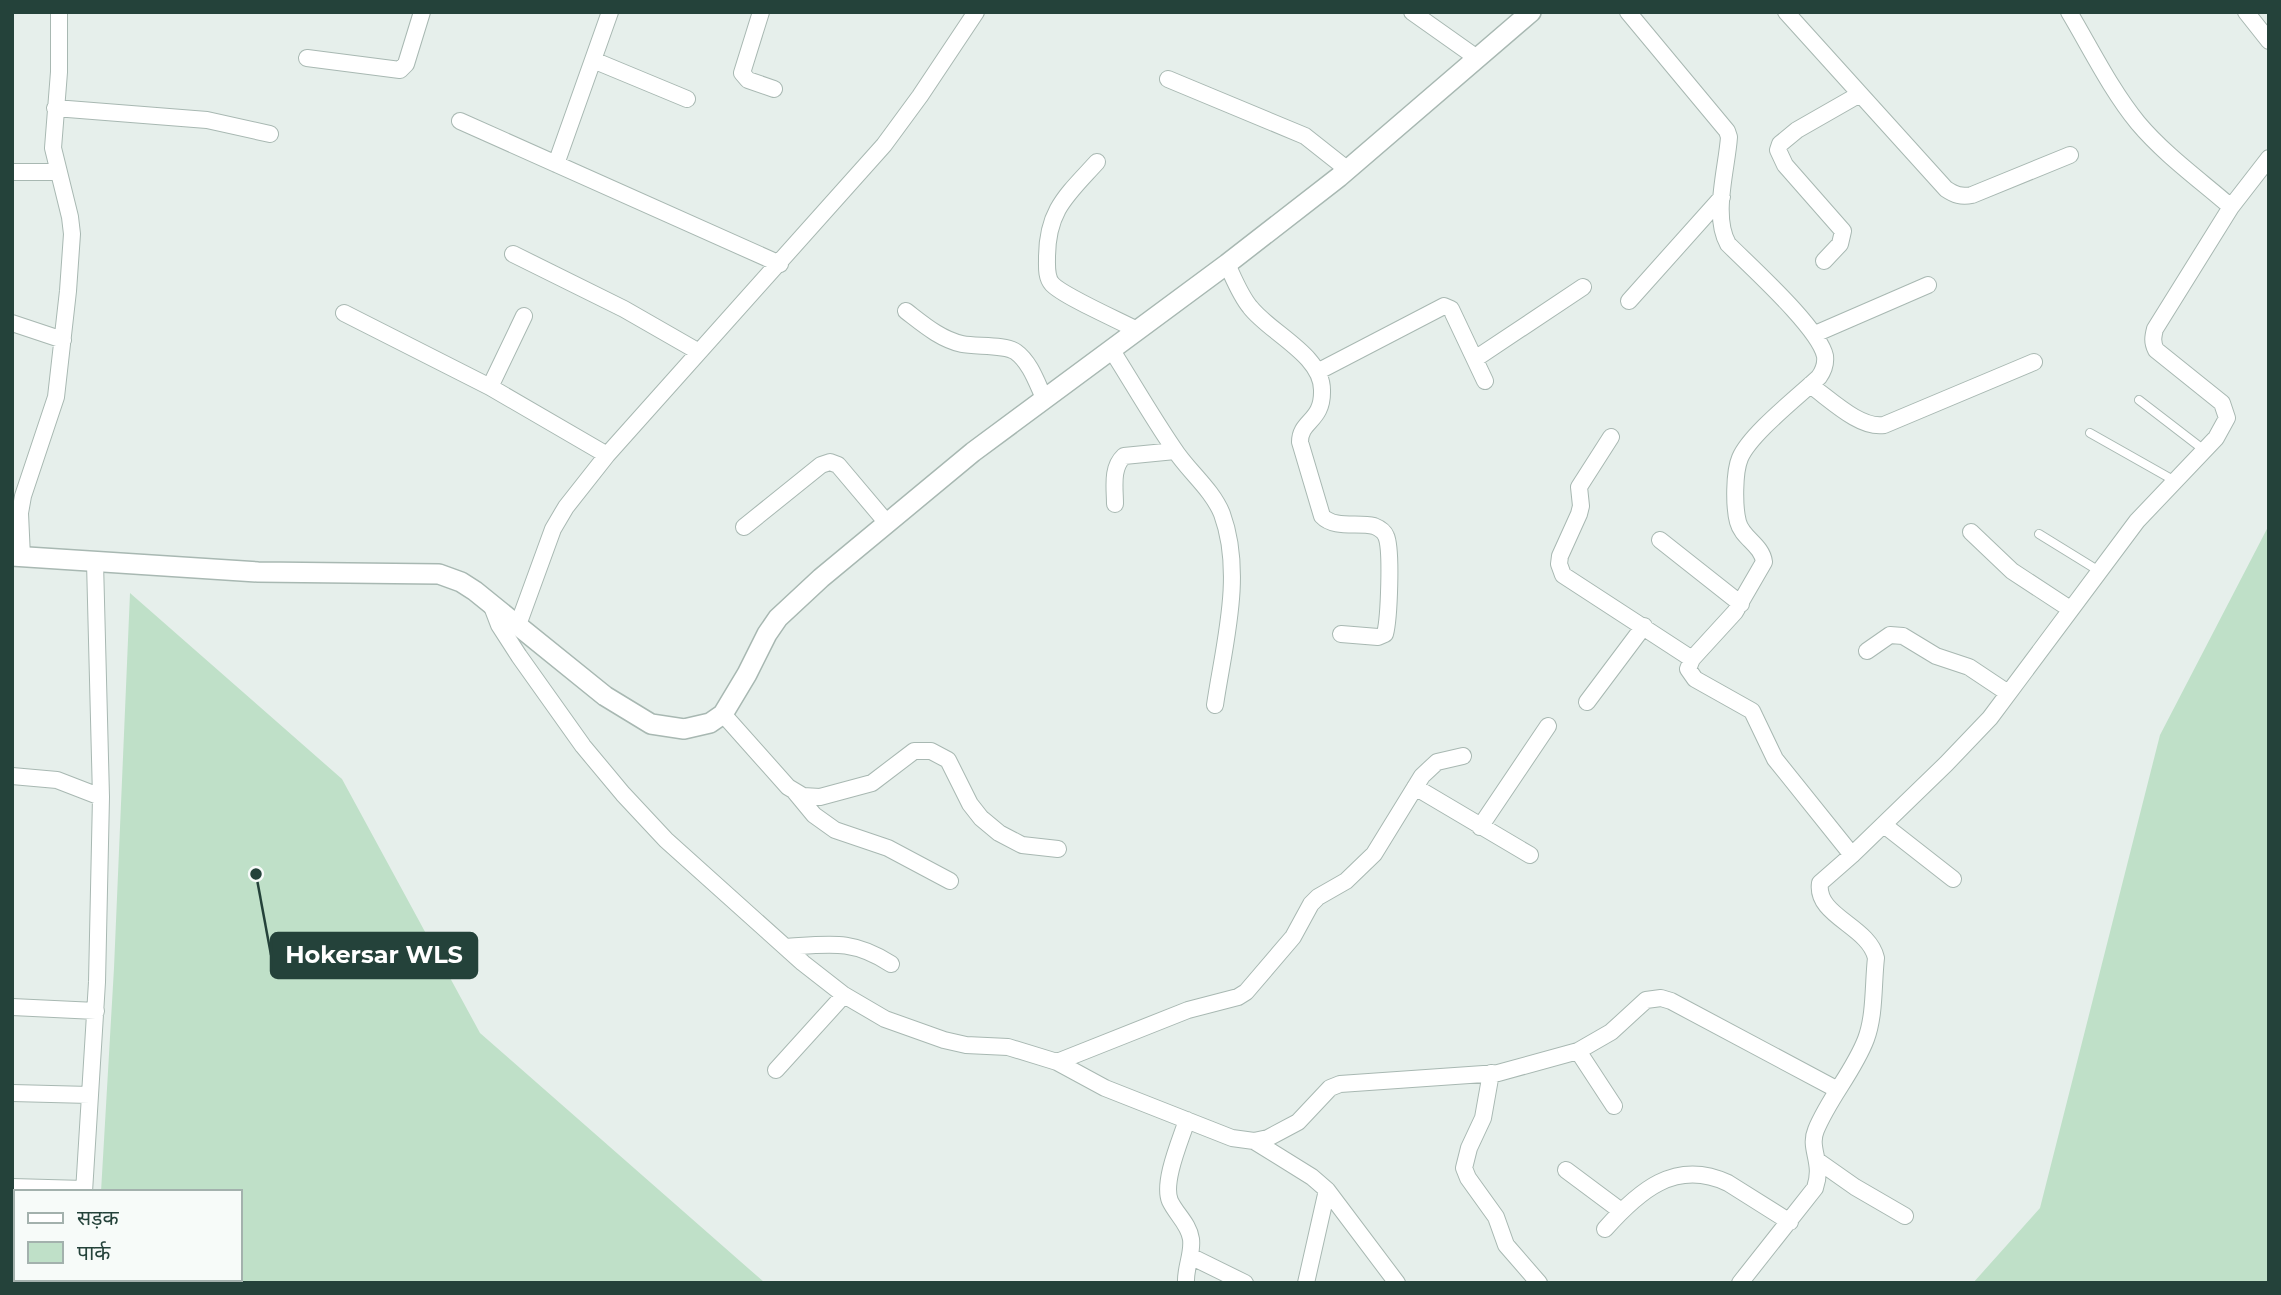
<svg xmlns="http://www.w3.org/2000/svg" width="2281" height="1295" font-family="Montserrat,'Noto Sans Devanagari',sans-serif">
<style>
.green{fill:#bfe0c8}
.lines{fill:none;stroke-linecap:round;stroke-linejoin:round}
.service-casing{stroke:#a8b8b2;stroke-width:10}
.minor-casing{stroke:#a8b8b2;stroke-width:18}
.tertiary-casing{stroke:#a8b8b2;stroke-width:22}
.service{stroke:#fff;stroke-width:8}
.minor{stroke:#fff;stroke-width:16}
.tertiary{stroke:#fff;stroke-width:19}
.leader{fill:none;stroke:#24423a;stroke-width:2.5}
.callout-dot{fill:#24423a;stroke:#f7fbf9;stroke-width:2.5}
.callout{fill:#24423a;stroke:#24423a;stroke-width:2.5}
.callout-label{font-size:24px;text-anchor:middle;font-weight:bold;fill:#fff}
</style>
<rect width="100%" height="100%" fill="#e6efeb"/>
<path class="green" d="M2269 525V1283H1973L2040 1208 2160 735Z
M130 593 342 779 480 1033 765 1283H95V1279H240V1192H101L114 968Z"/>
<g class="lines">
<g class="service-casing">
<path id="service" d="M2139 400 2204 450
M2090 433 2175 481
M2039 534 2099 571"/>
</g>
<g class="minor-casing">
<path id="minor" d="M761 12 742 73 748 80 774 89
M1412 12 1477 58
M1628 12 1727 131 1729 137C1727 168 1712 216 1728 244 1751 267 1819 328 1825 356 1826 364 1824 370 1819 377 1799 396 1750 434 1740 458 1734 472 1734 507 1738 522 1742 538 1762 545 1764 562L1735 612 1692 659 1688 669 1695 679 1752 711 1775 759 1852 855
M1786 12 1946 189C1955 195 1961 197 1972 195L2070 155
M2069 12C2091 49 2111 90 2138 123 2165 155 2200 180 2231 207
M2246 12 2269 41
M307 58 400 70 406 64 422 12
M593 60 687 99
M1168 79 1305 136 1348 170
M55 108 207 120 270 134
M460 121 780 264
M1097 162C1067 195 1047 210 1047 258 1047 267 1046 277 1052 284 1063 296 1120 321 1137 330
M556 164 610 12
M12 172H58
M513 254 624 309 699 352
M1824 261 1840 244 1843 231 1785 165 1778 150 1780 144 1797 130 1860 94
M1227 264C1234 279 1240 295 1250 307 1270 333 1322 355 1322 390 1323 422 1300 420 1300 442L1322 516C1334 529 1358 522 1374 526 1379 528 1384 531 1386 536 1392 549 1389 619 1385 634L1378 637 1341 634
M1629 301 1722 197
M906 311C923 324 940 339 962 344 976 347 1005 344 1016 352 1030 362 1037 383 1044 398
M344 313 490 387 607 455
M12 323 63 340
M1815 334 1928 285
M1111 349C1132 382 1152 417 1174 449 1188 471 1212 489 1222 514 1244 574 1224 644 1215 705
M1475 359 1583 287
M1319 371 1444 306 1451 309 1485 381
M1810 385C1830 399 1860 429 1884 425L2034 362
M490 387 524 316
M1611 437 1579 487 1581 506 1579 514 1560 556 1559 564 1563 575 1692 659
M1115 504C1115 488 1111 468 1124 456L1175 451
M744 527 821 465 830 462 838 465 887 523
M1971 532 2012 571 2070 609
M1660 540 1741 604
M22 557 20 513 23 496 56 397 68 291 72 234 70 217 53 148 59 72V12
M491 604 499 625 519 656 583 746 623 794 666 840 803 963 844 995 885 1019 944 1040 966 1045 1008 1047 1057 1062 1105 1088 1232 1138 1254 1141 1268 1138 1298 1122 1330 1088 1340 1084 1498 1073 1578 1051 1611 1032 1646 1000 1661 998 1671 1001 1836 1089
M518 625 553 529 566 507 607 455 884 145 920 96 976 12
M1867 651 1890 635 1903 636 1936 656 1969 667 2008 693
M1587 702 1644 626
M723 714 788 787 803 796 820 797 872 783 914 751H931L948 760 970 804 981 818 999 833 1022 845 1058 849
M12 776 57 780 101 797
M1415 787 1530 855
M795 792 814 815 835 830 888 848 950 881
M1884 825 1953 879
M1480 827 1548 726
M786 947C830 944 853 939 891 964
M12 1007 96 1011
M1578 1051 1614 1106
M1057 1062 1188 1010 1238 997 1246 992 1293 937 1311 904 1318 897 1346 881 1374 854 1422 776 1437 762 1463 756
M776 1070 844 995
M1491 1073 1483 1118 1469 1148 1464 1168 1468 1178 1496 1217 1506 1245 1539 1283
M12 1093 90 1095
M1254 1141 1312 1177 1327 1190 1397 1283
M1818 1161 1855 1187 1905 1216
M1566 1170 1621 1211
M12 1187 84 1189
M84 1192 97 982 101 797 95 562
M1605 1229C1638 1192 1675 1158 1728 1183L1790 1222
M1190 1256 1245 1283
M78 1283V1279
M1186 1283C1185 1268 1193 1254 1191 1239 1189 1224 1176 1214 1170 1201 1162 1182 1181 1139 1187 1120
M1306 1283 1327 1190
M1740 1283 1815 1188C1824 1162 1808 1149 1816 1130 1829 1098 1854 1071 1866 1039 1875 1015 1873 984 1876 958 1869 926 1815 916 1820 883L1852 855 1946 764 1990 718 2137 521 2216 438 2227 418 2222 403 2156 350C2152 342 2153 337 2155 329L2231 207 2269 158"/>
</g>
<g class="tertiary-casing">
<path id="tertiary" d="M12 556 258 572 439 574 461 582 475 591 605 696 651 724 684 729 710 723 723 714 747 674 767 634 778 618 821 578 973 452 1227 264 1339 177 1531 12"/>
</g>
<use href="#service" class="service"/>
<use href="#minor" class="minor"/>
<use href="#tertiary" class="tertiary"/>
</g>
<path class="leader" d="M256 874L271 955"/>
<circle class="callout-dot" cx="256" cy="874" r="7"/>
<rect class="callout" x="271" y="933" width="206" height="45" rx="7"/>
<g class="callout-label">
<text x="374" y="963">Hokersar WLS</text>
</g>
<rect width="2281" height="1295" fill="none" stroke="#24423a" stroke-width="28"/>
<rect x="14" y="1190" width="228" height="91" fill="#f7fbf9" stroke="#a3b1ad" stroke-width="2"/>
<rect x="28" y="1213" width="35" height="10" fill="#ffffff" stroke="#a3b1ad" stroke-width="2"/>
<text x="77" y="1225" font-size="21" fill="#24423a">सड़क</text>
<rect x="28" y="1242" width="35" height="21" fill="#bfe0c8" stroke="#a3b1ad" stroke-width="2"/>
<text x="77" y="1260" font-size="21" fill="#24423a">पार्क</text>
</svg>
